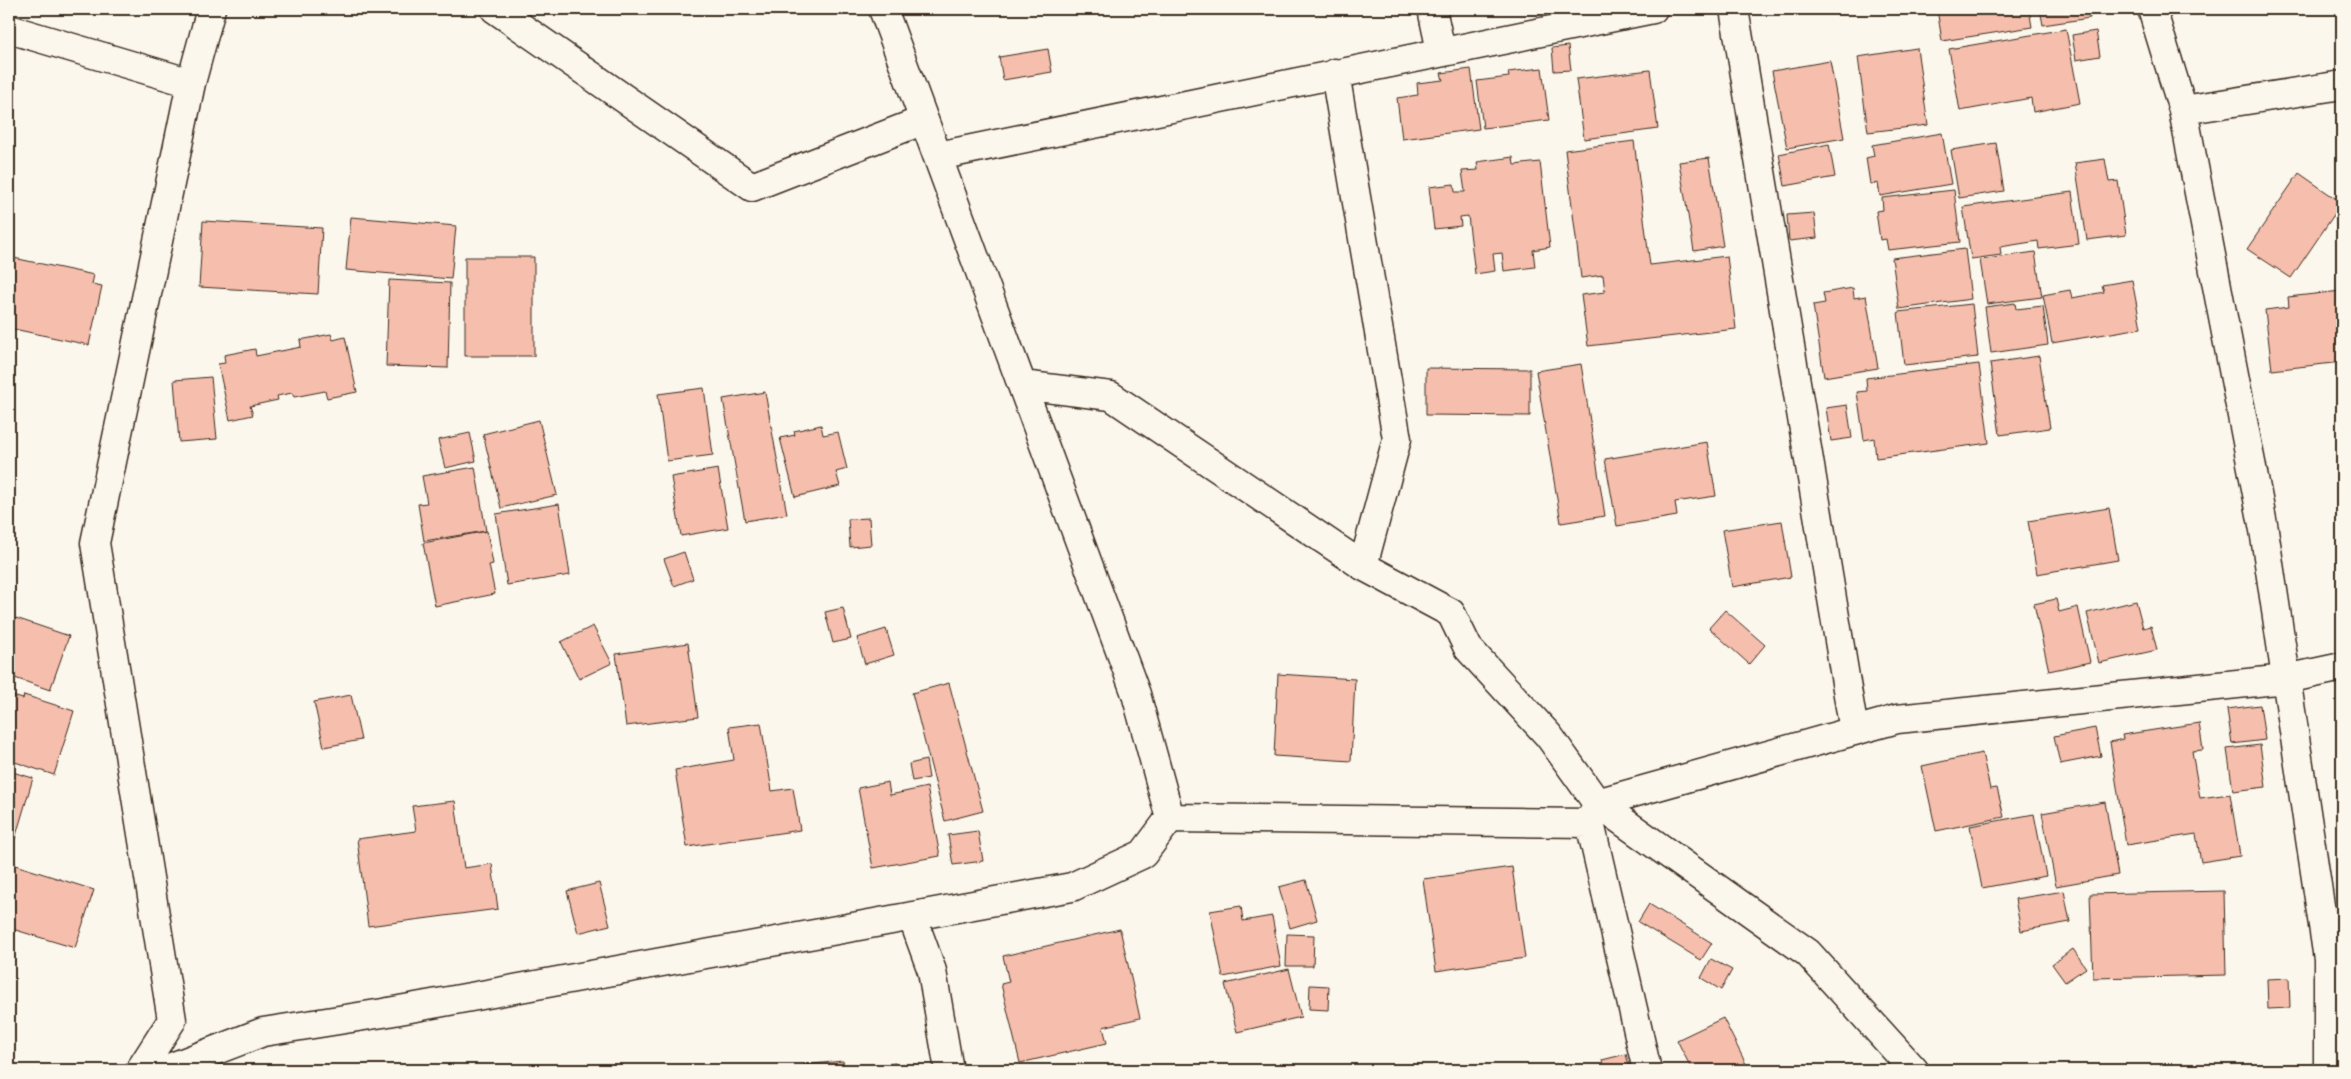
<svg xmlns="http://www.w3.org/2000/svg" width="2351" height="1079" font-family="Dekko,sans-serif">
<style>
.building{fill:#f6beac;stroke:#3b2a1e}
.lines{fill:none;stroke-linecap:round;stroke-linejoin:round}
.minor-casing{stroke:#3b2a1e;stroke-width:31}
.minor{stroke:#fbf7ec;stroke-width:28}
</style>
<rect width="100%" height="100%" fill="#fbf7ec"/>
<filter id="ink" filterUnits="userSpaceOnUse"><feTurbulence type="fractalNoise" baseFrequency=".02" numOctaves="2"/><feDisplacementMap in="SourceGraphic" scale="10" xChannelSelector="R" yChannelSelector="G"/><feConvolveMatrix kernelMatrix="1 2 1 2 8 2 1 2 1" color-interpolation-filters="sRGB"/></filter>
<g filter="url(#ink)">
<path class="building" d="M1937 9H2029L2032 27 1942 41Z
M2040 9H2088L2090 18 2043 25Z
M2066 29 2080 103 2033 112 2031 98 1960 111 1949 49Z
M2096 31 2100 56 2076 60 2072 35Z
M1568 46 1571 70 1554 71 1552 48Z
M1917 48 1928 125 1868 132 1858 57Z
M1048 49 1052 72 1003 80 999 57Z
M1830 61 1844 138 1787 148 1772 71Z
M1542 68 1549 120 1483 128 1477 81 1509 77 1508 72Z
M1471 69 1479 129 1402 139 1397 98 1418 95 1417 83 1443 80 1441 73Z
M1650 70 1658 129 1584 139 1576 79Z
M1942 133 1951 184 1880 196 1878 183 1870 184 1866 158 1874 156 1872 145Z
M1634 141 1650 265 1727 256 1736 329 1588 346 1581 295 1605 292 1603 275 1581 278 1565 150Z
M1996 143 2004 191 1959 198 1951 150Z
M1829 144 1835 177 1785 186 1779 154Z
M1513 157 1514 165 1540 162 1550 247 1533 250 1535 267 1504 271 1502 253 1493 254 1495 271 1475 274 1468 216 1460 217 1461 226 1434 229 1429 187 1454 184 1455 192H1465L1462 171 1478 170 1477 162Z
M1709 158 1723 246 1694 251 1679 162Z
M2105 159 2109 182 2118 181 2126 235 2087 240 2075 163Z
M2299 173 2342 203 2291 278 2247 249Z
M1954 190 1960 242 1888 250 1886 239 1880 240 1876 211 1883 210 1882 198Z
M2072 192 2079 244 2039 249 2038 241 2000 247 2001 255 1971 259 1963 207Z
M1814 213 1817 238 1789 241 1787 215Z
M351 217 456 226 451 279 346 270Z
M203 221 322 228 318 294 199 287Z
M1965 249 1971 299 1899 309 1892 258Z
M2035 252 2042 297 1987 304 1980 260Z
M9 257 94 275 92 284 102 286 89 345 9 328Z
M465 257H534V356H465Z
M389 280 450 283 448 368 386 366Z
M2132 280 2141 328 2052 343 2043 295 2070 290 2072 298 2104 292 2102 285Z
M1853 288 1854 298 1866 296 1878 368 1824 377 1813 305 1825 303 1823 293Z
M2341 291 2342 362 2272 370 2265 310 2289 307 2288 297Z
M2015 303 2016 309 2043 306 2048 345 1991 353 1985 307Z
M1972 304 1978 357 1904 365 1898 312Z
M331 334 333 340 345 337 357 392 327 398 325 391 294 397 292 393 277 396 278 400 250 406 253 415 230 420 218 364 225 363 224 355 255 349 256 356 301 347 300 340Z
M2039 356 2050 428 2000 435 1990 363Z
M1581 364 1605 516 1561 523 1536 371Z
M1979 364 1989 443 1876 458 1874 438 1864 440 1857 392 1867 391 1866 378Z
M1426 368 1530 369V416L1426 415Z
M211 377 217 439 179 442 174 380Z
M704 388 713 455 667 461 658 394Z
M765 392 787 514 745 521 723 399Z
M1847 405 1852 438 1831 441 1826 408Z
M539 420 557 495 501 508 483 434Z
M821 425 823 435 838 432 847 469 836 472 840 486 795 497 780 438 795 435 794 431Z
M470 433 476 461 445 468 438 440Z
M1707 442 1716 496 1675 502 1677 516 1617 526 1605 459Z
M475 467 486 531 424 541 418 504 427 503 422 476Z
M718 469 728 528 681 536 671 477Z
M559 504 570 575 507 585 496 514Z
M2109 508 2118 560 2037 574 2028 521Z
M869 518 871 545 850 547 848 519Z
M1782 521 1791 577 1732 587 1722 530Z
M487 531 493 564 489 565 495 594 435 606 423 543Z
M684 552 693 579 674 586 664 559Z
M2056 599 2059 612 2078 607 2090 662 2049 671 2034 604Z
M2136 601 2143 628 2151 626 2157 650 2099 663 2087 613Z
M843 608 851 639 833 643 825 612Z
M1725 610 1765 645 1749 664 1709 628Z
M16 618 69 636 50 690 9 676V640Z
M593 626 612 663 579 679 561 642Z
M886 629 894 655 865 664 857 638Z
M688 643 698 717 626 726 616 654Z
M1278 674 1355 679 1351 761 1274 756Z
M949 683 983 811 945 821 912 693Z
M9 695 23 699 24 695 74 711 54 775 9 760Z
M351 695 361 740 324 747 314 702Z
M2260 705 2265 740 2232 744 2227 709Z
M761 723 772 791 793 788 800 830 687 847 675 770 734 760 729 727Z
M2199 723 2203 750 2192 751 2200 798 2230 794 2240 856 2201 862 2196 834 2126 845 2110 742 2123 739 2122 735Z
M2095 728 2101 756 2060 764 2054 736Z
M2260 745 2266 787 2233 791 2227 749Z
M1982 753 1990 789 1997 788 2004 817 1936 831 1922 766Z
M926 760 929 778 912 781 909 764Z
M9 771 33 778 12 849 9 848Z
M888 782 890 795 927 787 940 856 873 868 858 788Z
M455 801 464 868 492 864 498 909 368 926 357 839 416 831 412 806Z
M2105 802 2118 875 2056 886 2042 813Z
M2034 814 2046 876 1982 888 1970 826Z
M978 831 983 861 953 865 948 835Z
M9 863 94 890 75 948 9 928Z
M1512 867 1525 958 1436 971 1423 879Z
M1306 880 1317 920 1290 928 1279 887Z
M599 883 610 925 578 933 567 891Z
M2064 891 2070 922 2021 931 2015 899Z
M2224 891 2226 975 2093 978 2090 894Z
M1649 904 1712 943 1701 960 1638 922Z
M1241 906 1243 921 1272 916 1281 966 1223 977 1210 911Z
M1120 929 1140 1018 1103 1027 1107 1043 1020 1063 1001 984 1009 982 1003 956Z
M1287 934 1314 935 1313 966H1286Z
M2073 949 2086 968 2065 982 2052 964Z
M1711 959 1732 970 1721 990 1701 978Z
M1289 969 1301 1017 1237 1032 1225 984Z
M2289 978 2290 1008 2268 1009 2267 979Z
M1310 985 1329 986 1328 1010 1309 1009Z
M1723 1018 1749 1070H1692L1677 1040Z
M1626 1054 1630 1070H1604L1602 1060Z
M843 1061 844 1070H804L803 1065Z
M895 1063 896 1070H866V1069Z"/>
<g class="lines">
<g class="minor-casing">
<path id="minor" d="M495 9 752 187 924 120
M1432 9 1441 51
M1734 9 1854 731
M2152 9 2183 110 2264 530 2328 959V1070
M9 29 191 83
M1335 73 1397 439 1363 566
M2183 110 2342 85
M938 156 1653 9
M1022 385 1111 396 1363 566 1451 613 1468 648 1549 736 1597 803 1808 953 1914 1070
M1170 818 1590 823
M912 916 932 971 949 1070
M140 1070 172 1020 95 543 191 83 211 9
M164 1070 263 1032 383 1013 1072 887 1143 854 1170 818 1136 694 883 9
M1647 1070 1590 823 1597 803 1897 719 2286 679 2342 667"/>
</g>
<use href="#minor" class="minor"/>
</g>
</g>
<rect width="2351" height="1079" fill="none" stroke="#fbf7ec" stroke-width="30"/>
<rect x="15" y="15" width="2321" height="1049" fill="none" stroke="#3b2a1e" stroke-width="2" filter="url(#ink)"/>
</svg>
